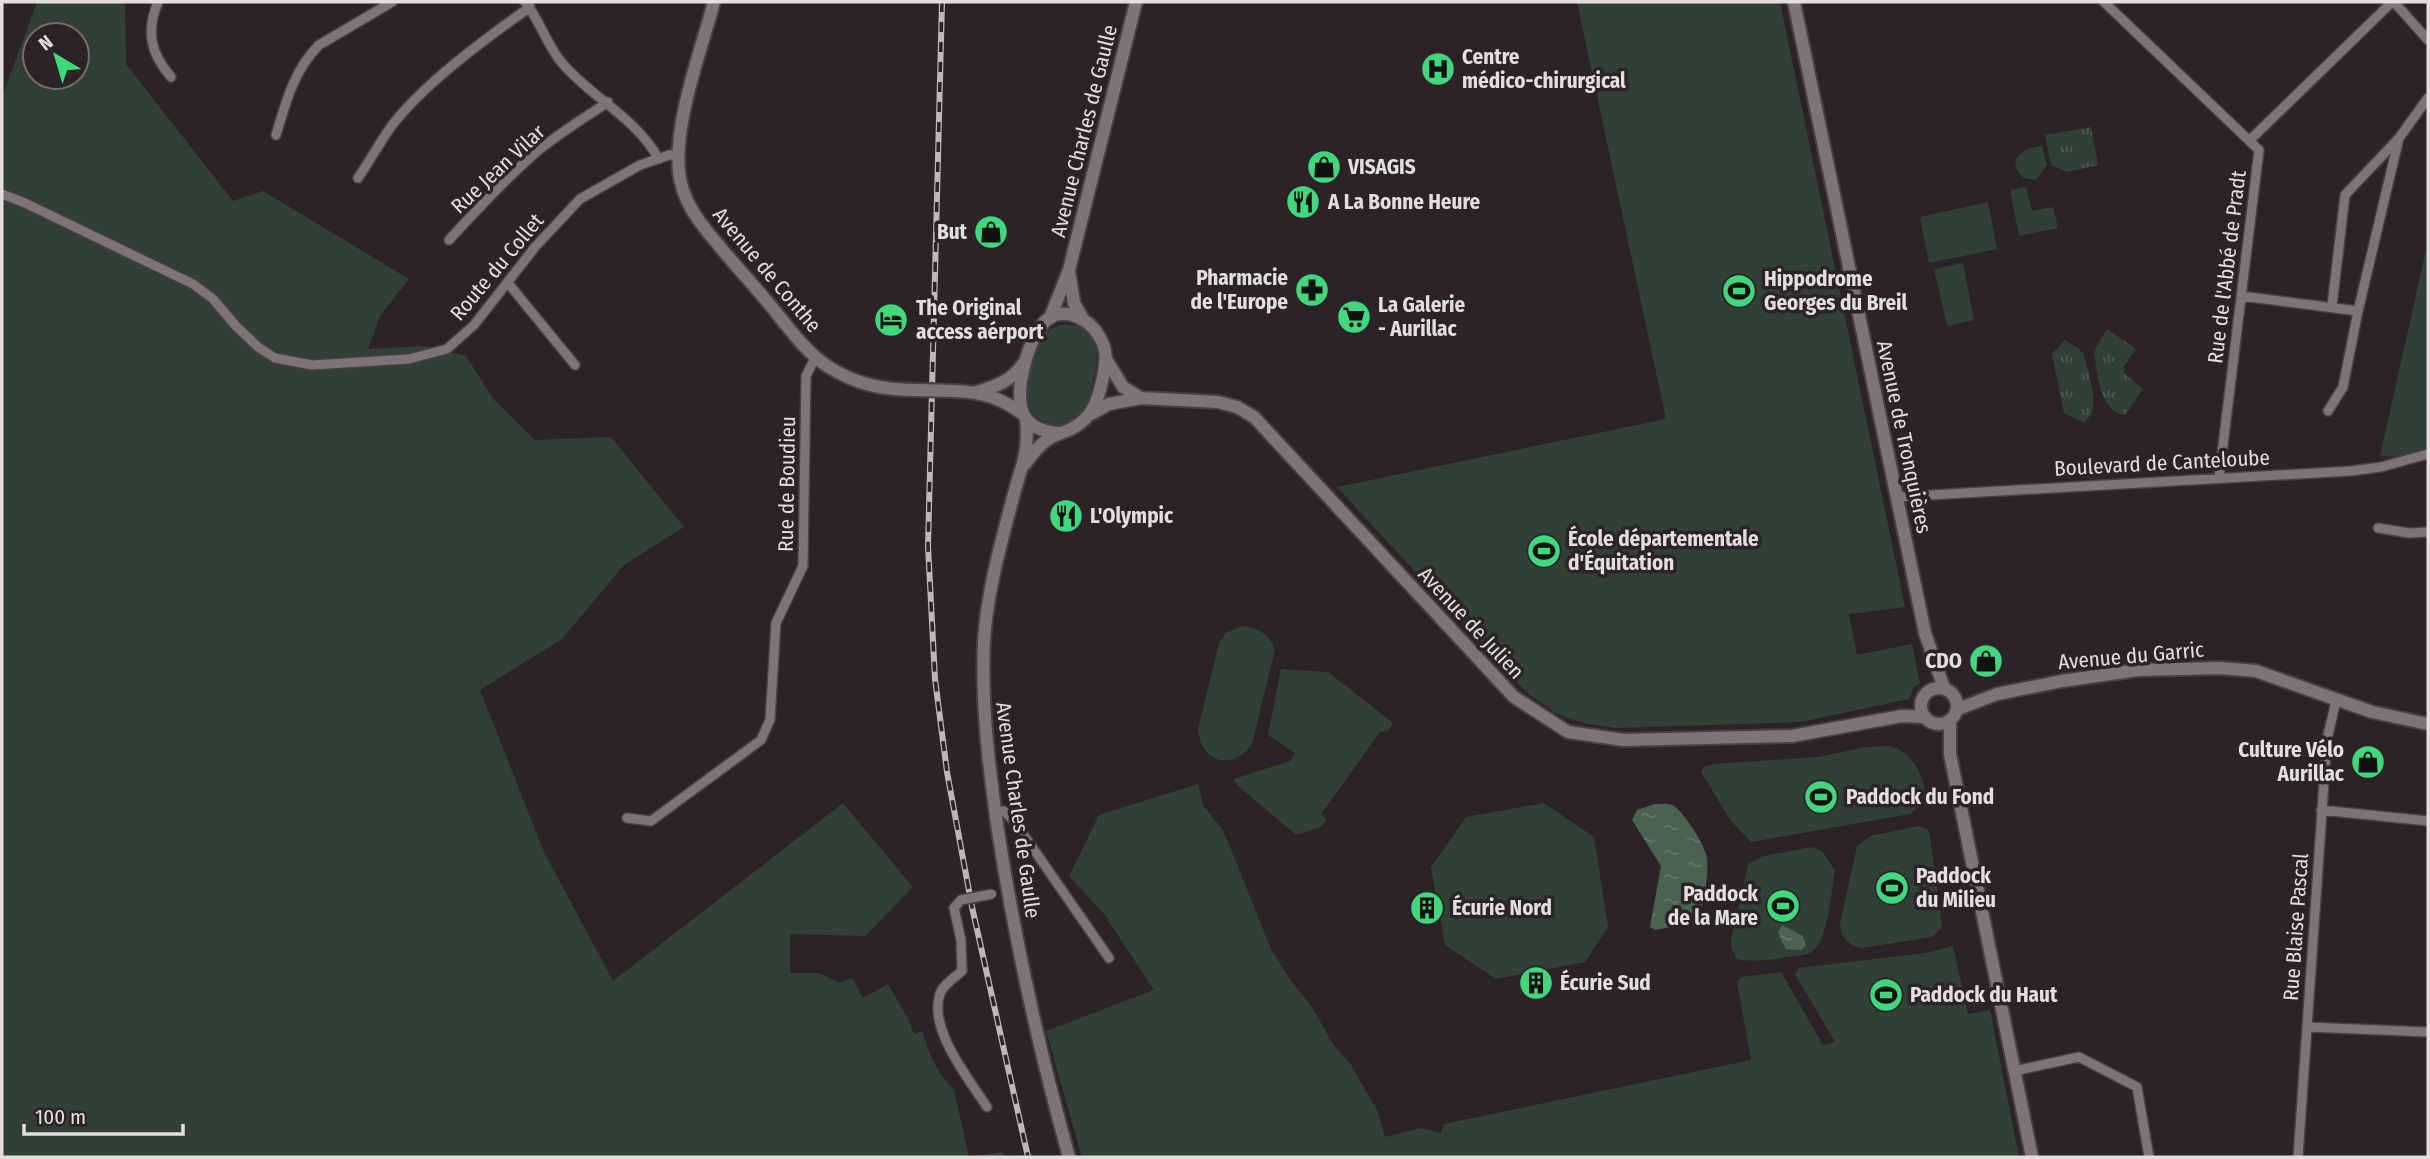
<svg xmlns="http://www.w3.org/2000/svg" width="2430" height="1159" font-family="'Fira Sans Condensed',sans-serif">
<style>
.grass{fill:#314034;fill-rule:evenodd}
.park{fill:url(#park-tufts)}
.water{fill:url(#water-ripples)}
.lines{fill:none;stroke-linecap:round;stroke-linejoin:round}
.street-casing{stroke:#463f43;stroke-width:12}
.secondary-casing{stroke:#463f43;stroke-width:16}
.street{stroke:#7e7379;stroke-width:9}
.secondary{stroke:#7e7379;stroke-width:12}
.rail-casing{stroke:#bdb6ba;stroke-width:6}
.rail{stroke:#2c2328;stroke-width:3.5;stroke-dasharray:10;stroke-linecap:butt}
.street-bridge-casing{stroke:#463f43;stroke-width:12;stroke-linecap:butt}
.secondary-bridge-casing{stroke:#463f43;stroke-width:16;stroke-linecap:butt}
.street-bridge{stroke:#7e7379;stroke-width:9}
.secondary-bridge{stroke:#7e7379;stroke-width:12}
.labels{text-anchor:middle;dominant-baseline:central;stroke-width:7;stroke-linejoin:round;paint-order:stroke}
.poi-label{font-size:21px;font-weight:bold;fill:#e4dee1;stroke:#2c2328;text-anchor:start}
.street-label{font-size:21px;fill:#e4dee1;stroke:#2c2328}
</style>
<defs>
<pattern id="park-tufts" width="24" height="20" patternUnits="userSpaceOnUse" patternTransform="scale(1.75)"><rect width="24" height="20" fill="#314034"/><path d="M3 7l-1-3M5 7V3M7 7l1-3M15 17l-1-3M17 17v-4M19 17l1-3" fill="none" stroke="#4f5b51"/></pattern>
<pattern id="water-ripples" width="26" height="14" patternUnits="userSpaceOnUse" patternTransform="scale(1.75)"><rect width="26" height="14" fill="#496350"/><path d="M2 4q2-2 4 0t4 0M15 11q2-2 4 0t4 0" fill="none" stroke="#637969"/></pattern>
</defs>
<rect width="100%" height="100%" fill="#2c2328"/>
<path class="grass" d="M37 2H125L126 64 233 201 263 191 409 279 380 316 368 349 423 346 466 356 494 400 535 440 611 437 684 527 624 565 562 639 480 690 544 852 613 981 843 803 913 887 865 936 790 934V973H818L840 983 852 978 863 998 888 984 908 1019 914 1034 922 1031C929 1053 937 1074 954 1090L969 1157 1001 1152 1007 1157H2V97ZM35 35H77V77H35Z
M1577 2H1780L1905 607 1849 614 1857 655 1912 644 1920 684 1914 687 1909 699 1800 722 1616 728 1587 724 1568 718 1554 712 1525 691 1337 487 1666 419Z
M2042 146 2047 165 2036 180 2024 178C2004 160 2023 147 2042 146Z
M2026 187 2032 211 2053 207 2058 228 2019 236 2010 190Z
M1988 202 1997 249 1929 263 1920 217Z
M2428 241V449L2400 457 2380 456Z
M1963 263 1974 320 1947 326 1934 269Z
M1061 325C1101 321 1100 353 1093 381 1091 390 1090 400 1086 408 1078 427 1051 431 1036 417 1031 412 1028 405 1026 398 1024 386 1035 345 1043 336 1048 330 1054 327 1061 325Z
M1242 626C1258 628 1270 634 1275 650L1252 744C1233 772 1201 763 1198 729L1219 643 1226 633Z
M1281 669 1328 672 1393 723 1388 731 1380 732 1321 814 1327 819 1321 827 1296 835 1237 785 1234 779 1290 761 1295 753 1268 735Z
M1889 746C1912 750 1927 779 1925 801L1910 814 1751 842 1731 821 1701 772 1703 767 1714 764 1818 757 1866 747Z
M1198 784 1203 805 1221 828 1229 844 1271 949 1289 978 1312 1007 1334 1046 1350 1063 1378 1112 1385 1137 1421 1128 1441 1133 1444 1124 1751 1060 1737 982 1742 977 1781 972 1823 1045 1835 1042 1795 974 1799 968 1925 953 1953 946 1968 1014 1990 1010 2019 1157H1082L1046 1031 1154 990 1104 914 1069 876 1099 815Z
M1544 803 1594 837 1608 927 1585 962 1496 979 1445 945 1431 867 1466 817Z
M1919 826 1928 830 1930 836 1942 927 1932 937 1862 948C1849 946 1841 938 1840 924L1857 846 1870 836Z
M1812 847 1823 852 1835 871C1831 891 1829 937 1813 951 1807 956 1795 956 1787 957 1770 960 1754 962 1737 959L1731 947V940L1748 864 1764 856Z"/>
<path class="park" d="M2091 127 2098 165 2067 172 2051 165 2045 135Z
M2107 329 2136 349 2124 366 2125 374 2143 389 2125 415C2099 413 2097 370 2094 351Z
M2065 340 2079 349 2084 355C2088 375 2103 407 2084 423L2064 413 2052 354Z"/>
<path class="water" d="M1655 804C1661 804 1666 803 1672 805 1683 810 1703 843 1706 854 1710 868 1704 906 1698 920L1693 923 1655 930 1650 927 1651 921 1661 866 1632 820 1637 810Z
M1782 925 1803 936 1806 945 1801 950 1786 949 1778 933Z"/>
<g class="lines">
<g class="street-casing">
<path id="street" d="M158 2C146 31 150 53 171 77
M525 2C540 20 546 44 562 63 593 99 634 116 659 159
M2104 2 2259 150 2219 478
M2394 2 2428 40
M276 135C286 102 294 70 319 45L392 2
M2250 140 2392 2
M358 178C369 162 379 144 390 128 423 84 485 39 530 7
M2 194 25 203 193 284 213 299 236 326 258 347 275 358 312 365 409 359 447 349 474 325 535 247 580 199 640 165 669 155H678
M449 240C476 211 503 181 533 155 556 135 583 119 608 102
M508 283 575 365
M2241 296 2358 311
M2332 306 2345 195 2399 138 2428 98
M2328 411 2343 387 2358 311 2399 138
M1896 497 2351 471 2381 467 2428 454
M2378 528 2409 533 2428 532
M2321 810 2428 821
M996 812 1004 811 1014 821 1109 958
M627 818 651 821 761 740 770 720 776 623 803 566 806 376 816 356
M961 900 954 908 961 940 962 971C955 977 942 986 940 994 928 1029 969 1079 987 1107
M2307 1027 2428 1032
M2014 1071 2079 1057 2137 1087 2149 1157
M2298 1157 2327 739 2336 701"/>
</g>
<g class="secondary-casing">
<path id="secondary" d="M714 2C701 51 671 129 680 179 683 194 691 210 700 222 720 249 744 274 765 299 784 321 803 350 827 366 857 385 883 390 918 390
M1794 2 1925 633 1944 688
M1069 271 1074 303 1083 319
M1050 318 1069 270 1136 2
M1106 359 1123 387 1141 398
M955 391C982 392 1002 398 1024 415
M977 392C997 386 1011 381 1023 364
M1091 414 1109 404 1141 398 1218 402 1237 407 1254 417 1514 697 1568 732 1624 740 1792 736 1902 716 1925 717
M1026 418C1030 453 1020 469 1012 501 1000 547 987 593 984 641 981 706 989 767 998 831 1015 941 1039 1050 1069 1157
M1025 464C1032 455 1038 446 1047 440 1055 434 1063 433 1071 429 1093 418 1098 400 1103 377 1106 361 1108 350 1099 336 1090 320 1067 307 1049 318 1029 332 1011 397 1025 417 1032 428 1046 432 1058 433
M1921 706a18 18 0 1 1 36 0a18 18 0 1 1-36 0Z
M1958 709 1997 694 2062 681 2138 670 2221 668 2256 671 2372 712 2428 724
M1950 720V754L2032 1157"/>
</g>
<use href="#street" class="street"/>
<use href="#secondary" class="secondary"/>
<g class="rail-casing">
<path id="rail" d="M942 2 928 546 935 679 947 772 972 907 1028 1157"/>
</g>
<use href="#rail" class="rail"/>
<g class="street-bridge-casing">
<path id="street-bridge" d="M961 900 992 894"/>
</g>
<g class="secondary-bridge-casing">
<path id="secondary-bridge" d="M918 390 955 391"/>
</g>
<use href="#street-bridge" class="street-bridge"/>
<use href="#secondary-bridge" class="secondary-bridge"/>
</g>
<defs>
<g id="hospital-disc" transform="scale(1.75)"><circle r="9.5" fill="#41d77c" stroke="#2c2328"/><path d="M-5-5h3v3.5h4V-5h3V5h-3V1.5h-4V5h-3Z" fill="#111"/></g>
<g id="shop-disc" transform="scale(1.75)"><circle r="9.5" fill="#41d77c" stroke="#2c2328"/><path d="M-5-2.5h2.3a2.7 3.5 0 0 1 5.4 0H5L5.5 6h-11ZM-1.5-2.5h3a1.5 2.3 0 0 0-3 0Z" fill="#111"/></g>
<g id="restaurant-disc" transform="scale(1.75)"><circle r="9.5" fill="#41d77c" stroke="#2c2328"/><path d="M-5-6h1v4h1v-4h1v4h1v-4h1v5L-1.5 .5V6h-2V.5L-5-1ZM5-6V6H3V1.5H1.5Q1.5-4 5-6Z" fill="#111"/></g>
<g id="pharmacy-disc" transform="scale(1.75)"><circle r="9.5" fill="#41d77c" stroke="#2c2328"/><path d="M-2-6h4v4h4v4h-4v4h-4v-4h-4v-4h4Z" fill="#111"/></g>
<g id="stadium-disc" transform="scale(1.75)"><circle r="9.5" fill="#41d77c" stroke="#2c2328"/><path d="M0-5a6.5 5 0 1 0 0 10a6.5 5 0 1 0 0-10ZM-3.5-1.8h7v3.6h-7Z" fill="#111"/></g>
<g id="supermarket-disc" transform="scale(1.75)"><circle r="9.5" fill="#41d77c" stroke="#2c2328"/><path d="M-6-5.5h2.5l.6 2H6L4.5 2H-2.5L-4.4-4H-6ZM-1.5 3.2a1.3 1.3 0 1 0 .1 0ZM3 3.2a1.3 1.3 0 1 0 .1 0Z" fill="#111"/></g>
<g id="hotel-disc" transform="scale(1.75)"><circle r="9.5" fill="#41d77c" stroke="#2c2328"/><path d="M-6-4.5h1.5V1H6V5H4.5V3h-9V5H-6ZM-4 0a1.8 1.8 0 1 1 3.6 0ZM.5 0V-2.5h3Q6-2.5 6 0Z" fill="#111"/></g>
<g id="building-disc" transform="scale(1.75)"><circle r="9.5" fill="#41d77c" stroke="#2c2328"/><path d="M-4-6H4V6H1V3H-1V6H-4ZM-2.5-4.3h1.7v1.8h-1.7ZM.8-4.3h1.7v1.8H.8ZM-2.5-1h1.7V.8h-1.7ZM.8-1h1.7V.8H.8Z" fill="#111"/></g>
</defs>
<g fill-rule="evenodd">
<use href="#hospital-disc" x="1438" y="69"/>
<use href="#shop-disc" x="1324" y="167"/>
<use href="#restaurant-disc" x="1303" y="202"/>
<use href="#shop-disc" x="991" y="232"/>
<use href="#pharmacy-disc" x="1312" y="290"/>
<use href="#stadium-disc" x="1739" y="291"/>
<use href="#supermarket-disc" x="1354" y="317"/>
<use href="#hotel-disc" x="891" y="320"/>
<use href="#restaurant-disc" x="1066" y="516"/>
<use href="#stadium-disc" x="1544" y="551"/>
<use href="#shop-disc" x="1986" y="661"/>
<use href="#shop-disc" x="2368" y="762"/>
<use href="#stadium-disc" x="1821" y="797"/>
<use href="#stadium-disc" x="1892" y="888"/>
<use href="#stadium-disc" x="1783" y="906"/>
<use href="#building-disc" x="1427" y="908"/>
<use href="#building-disc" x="1536" y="983"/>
<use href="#stadium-disc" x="1886" y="995"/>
</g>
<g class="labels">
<g class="poi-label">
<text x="1462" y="57">Centre<tspan x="1462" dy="24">médico-chirurgical</tspan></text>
<text x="1348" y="167">VISAGIS</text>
<text x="1328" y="202">A La Bonne Heure</text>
<text x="967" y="232" text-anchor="end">But</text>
<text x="1288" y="278" text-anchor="end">Pharmacie<tspan x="1288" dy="24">de l'Europe</tspan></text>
<text x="1764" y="279">Hippodrome<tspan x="1764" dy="24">Georges du Breil</tspan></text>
<text x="1378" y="305">La Galerie<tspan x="1378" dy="24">- Aurillac</tspan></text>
<text x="916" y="308">The Original<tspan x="916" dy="24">access aérport</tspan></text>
<text x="1090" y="516">L'Olympic</text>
<text x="1568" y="539">École départementale<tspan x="1568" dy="24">d'Équitation</tspan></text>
<text x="1962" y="661" text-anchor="end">CDO</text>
<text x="2344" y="750" text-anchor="end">Culture Vélo<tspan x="2344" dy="24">Aurillac</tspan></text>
<text x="1846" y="797">Paddock du Fond</text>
<text x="1916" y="876">Paddock<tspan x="1916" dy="24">du Milieu</tspan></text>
<text x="1758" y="894" text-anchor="end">Paddock<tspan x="1758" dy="24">de la Mare</tspan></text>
<text x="1452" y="908">Écurie Nord</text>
<text x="1560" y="983">Écurie Sud</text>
<text x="1910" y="995">Paddock du Haut</text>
</g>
<g class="street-label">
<text transform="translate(1084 131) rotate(-76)">Avenue Charles de Gaulle</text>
<text transform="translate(498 169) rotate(-43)">Rue Jean Vilar</text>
<text transform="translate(497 267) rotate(-50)">Route du Collet</text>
<text transform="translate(2227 267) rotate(-83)">Rue de l'Abbé de Pradt</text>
<text transform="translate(767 270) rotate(50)">Avenue de Conthe</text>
<text transform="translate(1904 437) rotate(78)">Avenue de Tronquières</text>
<text transform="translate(2162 463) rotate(-3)">Boulevard de Canteloube</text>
<text transform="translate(787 484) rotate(-89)">Rue de Boudieu</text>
<text transform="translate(1471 623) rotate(47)">Avenue de Julien</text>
<text transform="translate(2131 656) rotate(-5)">Avenue du Garric</text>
<text transform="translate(1018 810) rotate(82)">Avenue Charles de Gaulle</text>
<text transform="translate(2296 927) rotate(-86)">Rue Blaise Pascal</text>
</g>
</g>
<rect width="2430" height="1159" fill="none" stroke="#e4dee1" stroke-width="7"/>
<g transform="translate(56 56) rotate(322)"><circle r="33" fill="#2c2328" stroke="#766e72" stroke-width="2"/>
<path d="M0-5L12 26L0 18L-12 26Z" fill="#41d77c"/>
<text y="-10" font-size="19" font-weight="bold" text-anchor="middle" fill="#e4dee1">N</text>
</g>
<path d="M24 1124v10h159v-10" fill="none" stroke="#e4dee1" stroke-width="3.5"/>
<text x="35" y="1124" font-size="21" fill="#e4dee1" stroke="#2c2328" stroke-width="5" paint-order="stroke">100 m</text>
</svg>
